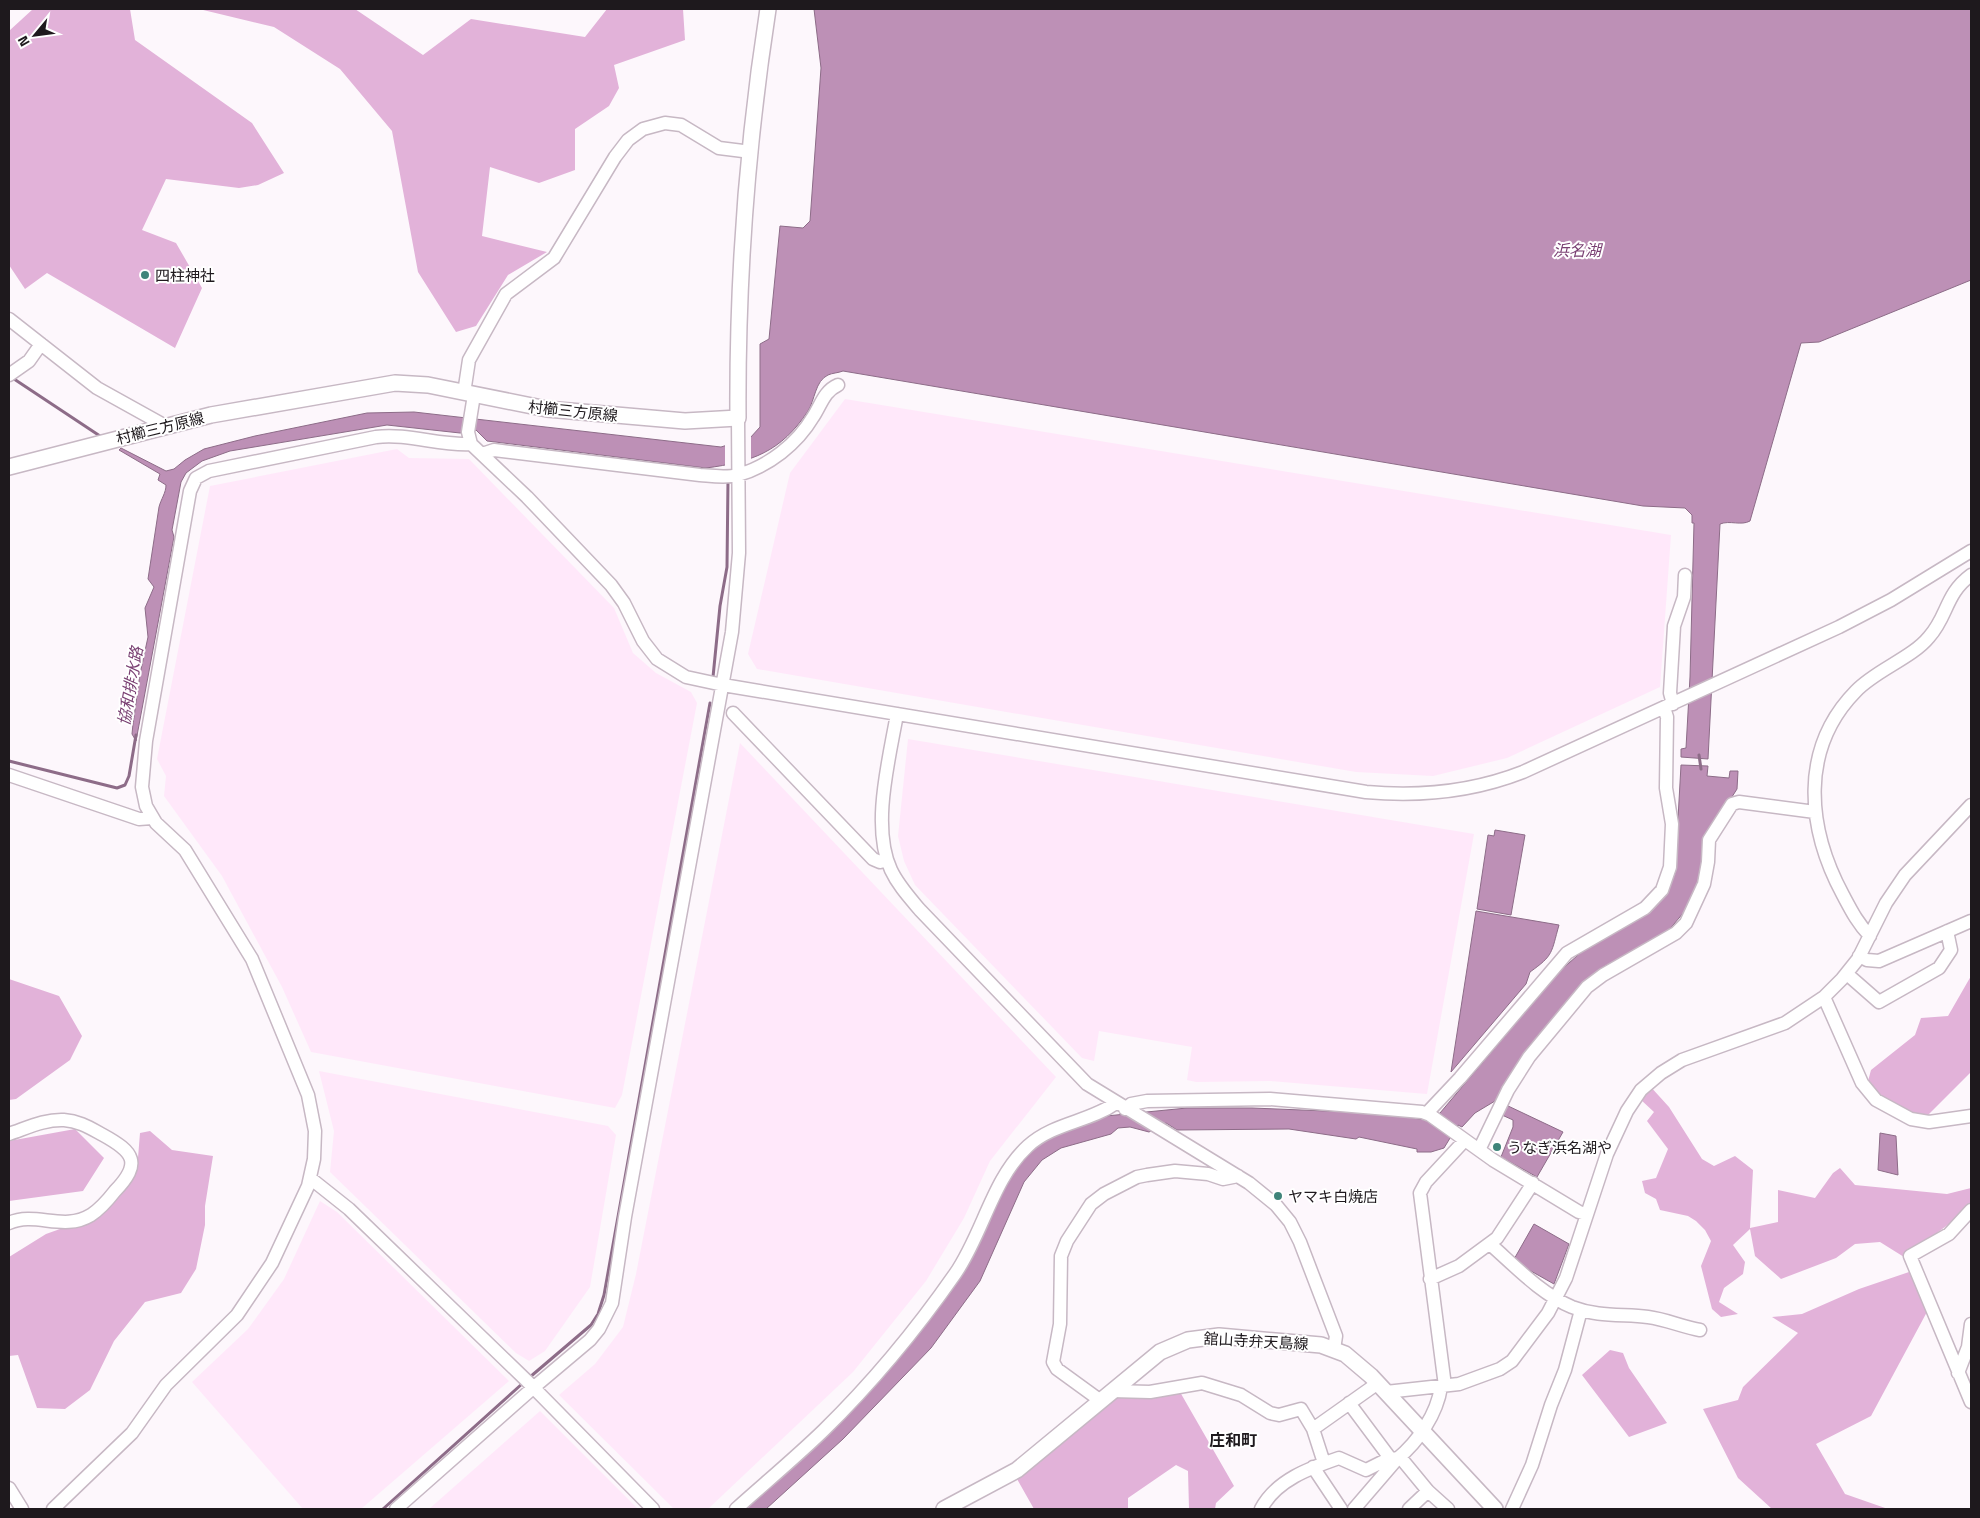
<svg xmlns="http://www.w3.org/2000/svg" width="1980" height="1518" font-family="'Titillium Web','Noto Sans JP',sans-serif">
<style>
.built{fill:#ffe8fa}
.forest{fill:#e2b2d9}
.water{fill:#bd90b6;stroke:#8d6c88}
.pier{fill:#fdf7fc}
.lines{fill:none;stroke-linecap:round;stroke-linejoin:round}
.stream{stroke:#8d6c88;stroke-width:3}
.minor-casing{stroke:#c7b8c4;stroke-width:15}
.major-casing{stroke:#c7b8c4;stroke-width:18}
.minor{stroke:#fff;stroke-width:12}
.major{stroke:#fff;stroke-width:15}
.poi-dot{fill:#3f847a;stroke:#fff;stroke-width:2}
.labels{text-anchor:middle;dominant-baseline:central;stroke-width:4;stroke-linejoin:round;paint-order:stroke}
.poi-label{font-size:15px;fill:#1e191d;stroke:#fff;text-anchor:start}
.street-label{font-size:15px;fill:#1e191d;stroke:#fff}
.water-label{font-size:16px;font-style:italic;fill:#793f72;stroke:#fff}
.neighbourhood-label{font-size:16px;font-weight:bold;fill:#1e191d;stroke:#fff}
</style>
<rect width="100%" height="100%" fill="#fdf7fc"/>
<path class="built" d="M845 399 1671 535 1660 687 1507 758 1433 776 1356 772 757 669 748 654 790 473Z
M397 449 409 458 469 459 614 608 633 653 656 673 691 692 697 703 622 1095 615 1108 311 1052 282 987 222 876 164 796 166 776 157 759 210 486Z
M908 739 1474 834 1427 1094 1270 1081 1196 1082 1187 1080 1192 1047 1099 1031 1094 1061 1082 1058 915 885 904 861 898 836Z
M740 743 1056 1077 990 1161 964 1218 926 1281 853 1372 708 1509H674L559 1395 595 1364 623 1327 636 1274Z
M319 1071 608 1126 616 1135 590 1287 545 1351 529 1361 516 1353 330 1172 334 1131Z
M320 1201 337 1212 509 1381 361 1509H303L192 1382 248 1329 284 1279Z
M540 1411 638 1509H429Z"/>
<path class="forest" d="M33 9H130L135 40 252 123 284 173 258 185 239 188 166 179 142 230 176 243 202 288 175 348 47 273 25 289 9 265V31Z
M199 9H355L423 55 471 19 585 37 607 9H683L685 40 614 65 619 88 609 106 575 129V170L539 183 490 167 482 236 547 252 508 275 476 326 456 332 418 272 392 131 340 69 274 27Z
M1971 976V1072L1927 1116 1898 1115 1867 1085 1871 1070 1915 1035 1921 1018 1948 1016Z
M9 979 59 996 82 1036 70 1060 16 1099 9 1100Z
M1649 1085 1669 1107 1702 1159 1714 1166 1735 1156 1753 1170 1750 1228 1778 1222V1190L1815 1198 1833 1173 1840 1168 1855 1185 1947 1194 1971 1188V1203L1949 1224 1904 1257 1880 1242 1855 1244 1836 1258 1781 1279 1755 1256 1750 1229 1733 1245 1745 1262 1743 1274 1724 1288 1719 1302 1738 1314 1721 1317 1712 1309 1701 1266 1711 1241 1705 1230 1696 1221 1688 1216 1660 1210 1656 1199 1645 1193 1642 1181 1656 1178 1668 1149 1647 1121 1654 1112 1640 1099Z
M75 1129 104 1158 83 1191 9 1201V1141Z
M150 1131 172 1150 213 1156 205 1206V1225L196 1269 181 1293 145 1302 114 1341 90 1390 65 1409 37 1408 18 1355 9 1356V1257L46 1234 91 1218 118 1193 137 1170 140 1133Z
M1909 1272 1928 1310 1871 1416 1816 1444 1845 1494 1888 1509H1772L1738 1478 1703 1409 1738 1400 1743 1387 1798 1333 1772 1317 1802 1314 1859 1289Z
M1610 1350 1623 1353 1629 1368 1667 1423 1629 1437 1582 1375Z
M1180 1392 1234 1486 1216 1503 1215 1509H1189L1188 1471 1176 1465 1128 1498V1509H1034L1017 1479 1115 1398Z"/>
<path class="water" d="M814 9H1971V280L1819 342 1801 343 1750 521C1741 526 1730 520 1720 524L1708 759 1681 757V749L1686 748 1690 677 1694 523H1692V515L1685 508 1643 506 843 371C838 373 832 373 828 375 815 381 815 400 808 411 781 452 752 462 706 468L487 441 476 430 460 433 387 425 230 451 202 461 186 473 181 482 172 530 174 537 136 741 132 734 133 724 140 674 148 637 145 608 154 587 148 579 159 507C161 499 166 493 166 485L158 480 160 474 119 450 121 448 166 471 174 469 185 460 204 449 255 436 367 413 414 412 721 447 750 438 760 427V344L769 339 780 226 803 228 810 221 821 68Z
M1681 765 1708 766 1707 776 1729 778 1730 771H1738L1737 789 1705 839 1701 872 1695 893 1684 912 1669 930 1652 942 1603 967 1587 980 1529 1046 1495 1101 1475 1113 1462 1127 1458 1125 1444 1148 1431 1152H1417V1149L1359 1137 1356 1139 1289 1129 1177 1130 1166 1123 1149 1132 1130 1127 1118 1128 1111 1134 1061 1148 1042 1160 1024 1182 980 1281 931 1348 843 1439 766 1509H744L937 1308 966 1269 1013 1171 1024 1156 1049 1138 1106 1116 1187 1108H1252L1351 1112 1393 1115 1426 1120 1440 1113 1560 971 1587 947 1658 903 1669 889 1675 873Z
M1495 830 1525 835 1511 915 1477 909 1488 835 1494 836Z
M1476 911 1559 925C1551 953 1554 955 1530 972L1526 984 1451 1072Z
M1506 1105 1563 1132 1537 1177 1501 1157 1513 1127V1120L1502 1115Z
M1880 1133 1896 1136 1898 1175 1878 1170Z
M1534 1224 1569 1244 1554 1284 1513 1261Z"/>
<path class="pier" d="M751 434V463L725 468V442Z"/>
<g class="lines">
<path class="stream" d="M11 377 103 438
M713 677 720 606 727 567 728 480
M1699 755 1701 769
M9 761 117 788 125 785 129 776 136 735
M530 1377 591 1325 598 1314 604 1295 710 703
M383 1509 523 1383"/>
<g class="minor-casing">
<path id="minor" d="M9 319 97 388 160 423 162 427
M9 375 29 361 41 344
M464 393 469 360 506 294 554 258 615 157 628 140 643 129 665 123 681 125 719 148 751 152
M474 395 468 432 471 444 527 497 611 585 624 603 643 641 657 659 686 677 723 685 1366 792C1421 797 1472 792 1523 772L1839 627 1891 600 1971 551
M482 454 494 450 700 475C713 476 726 478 738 475 769 466 797 444 813 417 821 405 824 391 838 385
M1673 704 1670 693 1674 626 1684 597 1685 575
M733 713 873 859 880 862 887 860
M897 714C889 760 871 827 891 870 898 885 909 897 920 910L1087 1084 1249 1183 1276 1205 1290 1222 1300 1242 1336 1336 1334 1349
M9 775 139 819 152 818
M1870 936C1858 924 1851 910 1843 895 1807 828 1799 749 1856 691 1876 670 1912 658 1929 637 1948 616 1945 594 1971 575
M1859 956 1867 960 1879 961 1971 921
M1847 974 1879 1002 1939 968 1951 950 1947 931
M1824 997 1862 1083 1876 1100 1911 1119 1929 1122 1971 1116
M1125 1109 1131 1104 1147 1101 1270 1099 1422 1112 1430 1115 1493 1160 1579 1212 1586 1214
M1427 1113 1460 1078 1567 953 1645 908 1662 890 1670 867 1672 824 1666 788 1667 717 1664 708
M9 1134C27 1128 45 1119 64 1120 79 1121 90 1128 103 1135 134 1152 142 1163 115 1191 108 1200 100 1209 91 1215 63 1232 36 1211 9 1223
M1479 1150 1508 1090 1529 1057 1587 987 1603 975 1676 933 1686 923 1704 884 1708 862 1709 840 1732 804 1739 802 1815 812
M310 1178 349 1209 527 1381 653 1509
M1971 1210 1949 1234 1910 1256 1971 1402
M1490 1244C1515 1266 1541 1294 1572 1307 1598 1317 1622 1314 1648 1317 1665 1319 1683 1327 1700 1330
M1430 1279 1459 1266 1497 1238 1533 1183
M1958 1373 1968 1347 1971 1324
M1445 1386 1420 1193 1426 1182 1465 1140
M1112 1391 1150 1392 1202 1383 1241 1395 1270 1413 1279 1415 1301 1409 1313 1429 1324 1463
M1386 1392 1459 1384 1500 1369 1512 1361 1548 1313 1566 1278 1607 1154 1627 1111 1641 1090 1661 1073 1682 1060 1785 1023 1824 997 1842 979 1858 959 1886 903 1905 875 1971 805
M1101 1401 1057 1369 1053 1362 1060 1324 1061 1256 1067 1241 1091 1204 1104 1194 1137 1177 1147 1175 1175 1171 1208 1174 1223 1179 1238 1176
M1349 1403 1390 1458
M1313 1429 1378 1383
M1400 1457 1428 1491 1448 1509
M1313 1467 1341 1509
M9 1488 22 1509
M53 1509 132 1433 166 1385 237 1315 272 1263 308 1186 314 1159 315 1131 308 1095 252 959 185 850 156 823 146 806 142 787 146 741 190 491 196 478 209 471 376 437C408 433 440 446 471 444
M396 1509 533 1388 590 1340 599 1329 612 1303 625 1217 732 632 739 553 738 418
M736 1509C765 1483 795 1458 823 1431 872 1383 916 1330 955 1274 983 1234 992 1179 1028 1146 1053 1123 1089 1122 1116 1103
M1261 1509C1276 1480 1310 1468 1339 1458L1366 1470 1390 1458 1397 1459C1418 1442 1437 1414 1441 1387
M1354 1509 1397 1459
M1409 1509 1428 1491
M1512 1509 1532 1465 1551 1405 1565 1370 1581 1310"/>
</g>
<g class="major-casing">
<path id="major" d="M9 467 211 415 395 383 428 385 547 409 685 421 738 418C737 281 747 144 768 9
M944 1509 1017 1470 1160 1352 1188 1340 1219 1336 1321 1345 1345 1354 1371 1376 1495 1509"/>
</g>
<use href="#minor" class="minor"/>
<use href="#major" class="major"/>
</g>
<g class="poi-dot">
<circle cx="145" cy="275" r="5"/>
<circle cx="1497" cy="1147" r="5"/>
<circle cx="1278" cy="1196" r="5"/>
</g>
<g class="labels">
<g class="poi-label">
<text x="155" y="275">四柱神社</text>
<text x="1507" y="1147">うなぎ浜名湖や</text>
<text x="1288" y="1196">ヤマキ白焼店</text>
</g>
<g class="street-label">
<text transform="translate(573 411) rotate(6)">村櫛三方原線</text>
<text transform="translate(160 428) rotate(-14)">村櫛三方原線</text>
<text transform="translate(1256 1341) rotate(3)">舘山寺弁天島線</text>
</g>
<g class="water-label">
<text x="1577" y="250">浜名湖</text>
<text transform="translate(130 686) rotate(-80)">協和排水路</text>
</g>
<g class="neighbourhood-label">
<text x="1233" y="1440">庄和町</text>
</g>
</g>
<rect width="1980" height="1518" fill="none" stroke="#1e191d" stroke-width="20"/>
<g transform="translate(35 35) rotate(241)" stroke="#ffffff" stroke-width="4" paint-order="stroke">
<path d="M0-4L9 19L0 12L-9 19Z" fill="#1e191d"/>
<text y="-8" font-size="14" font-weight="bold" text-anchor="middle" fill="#1e191d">N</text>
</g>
</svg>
